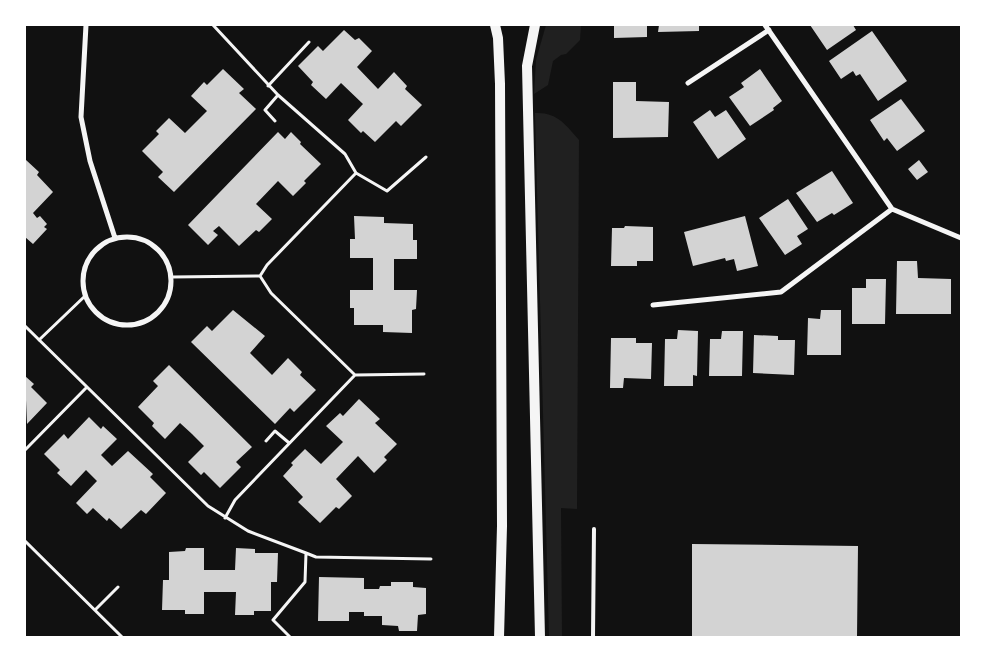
<svg xmlns="http://www.w3.org/2000/svg" width="986" height="662" font-family="Arial,sans-serif">
<style>
.green{fill:#202020}
.building{fill:#d3d3d3}
.lines{fill:none;stroke-linecap:round;stroke-linejoin:round}
.path{stroke:#f5f5f5;stroke-width:3}
.service{stroke:#f5f5f5;stroke-width:4}
.minor{stroke:#f5f5f5;stroke-width:5}
.secondary{stroke:#f5f5f5;stroke-width:10}
</style>
<rect width="100%" height="100%" fill="#111"/>
<path class="green" d="M546 25H581L580 40 566 54 561 55 553 61 548 85 534 94 536 60Z
M535 113C557 112 566 125 579 140L577 509 561 508 562 637H549Z"/>
<path class="building" d="M614 25H647V37L614 38Z
M659 25H699V31L658 32Z
M810 25H853L856 30 827 50Z
M344 30 355 40 359 38 372 51 357 67 378 89 394 72 407 86 405 89 422 105 401 126 396 121 375 142 363 131 361 133 348 120 363 104 341 83 326 99 311 85 313 82 298 66 318 46 323 51Z
M872 31 907 81 878 101 860 74 856 76 853 71 841 79 829 61Z
M223 69 244 89 239 93 256 109 174 192 158 177 163 172 142 151 159 134 156 131 169 118 185 133 207 111 191 96 204 82 207 85Z
M760 69 782 101 773 108 774 110 750 126 729 97 744 87 741 83Z
M613 82H636V101L669 102 668 137 613 138Z
M901 99 925 131 897 151 887 138 884 141 870 120Z
M710 110 715 117 726 110 746 139 718 159 693 122Z
M278 132 285 139 291 132 301 142 300 144 321 164 304 181 306 183 293 196 278 181 256 204 272 219 259 232 256 230 239 246 219 226 213 231 218 235 208 245 188 225Z
M26 160 39 172 37 175 53 192 33 213 37 218 40 216 47 224 44 227 47 229 33 244 25 237Z
M919 160 928 172 917 180 908 169Z
M832 171 853 203 834 215 832 213 817 222 796 193Z
M788 199 808 229 797 236 802 244 785 255 759 218Z
M354 216 384 217V223L413 224V240H417V259H394V290H417L416 309 412 310V333L383 332V325H354V308H350V290H373V258H350V239H355Z
M745 216 758 266 737 271 734 259 726 261 725 258 693 266 684 232Z
M625 226 653 227V261H637V266H611L612 228H624Z
M897 261H917L918 278 951 279V314H896Z
M866 279H886L885 324H852V288H866Z
M233 310 265 336 250 353 272 375 288 358 302 372 300 375 316 390 294 412 290 408 275 424 191 342 207 326 212 331Z
M821 310H841V355H807L808 318 820 319Z
M678 330 698 331 697 376 693 375V386H664L665 339H677Z
M722 331H743L742 376H709L710 339H721Z
M754 335 778 336V340H795L794 375 753 373Z
M611 338H636V343H652L651 379 624 378 623 388H610Z
M169 365 252 447 236 462 241 467 220 488 204 472 201 475 188 462 204 446 192 434 180 423 165 439 152 426 154 423 138 407 158 386 153 381Z
M25 376 34 384 31 387 47 403 27 424Z
M359 399 380 419 375 423 397 444 384 457 387 460 374 473 358 456 336 479 352 496 339 509 336 507 320 523 298 502 303 497 283 476 293 465 291 463 305 449 321 464 343 442 326 426 340 413 343 416Z
M89 417 101 429 103 426 117 439 101 455 112 466 128 451 153 474 150 477 166 493 146 514 141 510 121 529 109 518 107 521 93 508 87 514 76 503 97 481 86 470 71 486 57 473 60 470 44 454 64 434 68 439Z
M692 544 858 546 857 637H692Z
M186 548H204V570H235L236 548 255 549V553H278L277 582H271V611H254V615H235L236 592H204V614H185V610H162L163 580H169V552L185 551Z
M319 577 364 578V589H379L380 586H391V582H413V587L426 588V614L418 615 417 631H399L398 626 382 625V616H364V612H349V621H318Z"/>
<g class="lines">
<path class="path" d="M213 25 278 95 345 154 356 173
M268 86 309 42
M275 121 265 110 278 95
M260 276 271 293 355 375 424 374
M172 277 260 276 267 265 356 173 387 191 426 157
M25 326 208 506 248 531 306 553 305 582 273 620 290 637
M39 340 85 296
M266 441 275 431 288 442
M25 450 87 387
M225 518 235 500 355 375
M25 541 122 637
M306 553 316 557 431 559
M95 610 118 587"/>
<path class="service" d="M593 637 594 529"/>
<path class="minor" d="M86 25 81 117 90 161 115 238
M765 25 892 209 961 238
M688 83 769 30
M83 281a44 44 0 1 1 88 0a44 44 0 1 1-88 0Z
M653 305 781 292 892 209"/>
<path class="secondary" d="M495 25 498 38 500 84 502 526 499 637
M535 25 527 66 540 637"/>
</g>
<rect width="986" height="662" fill="none" stroke="#ffffff" stroke-width="52"/>
</svg>
